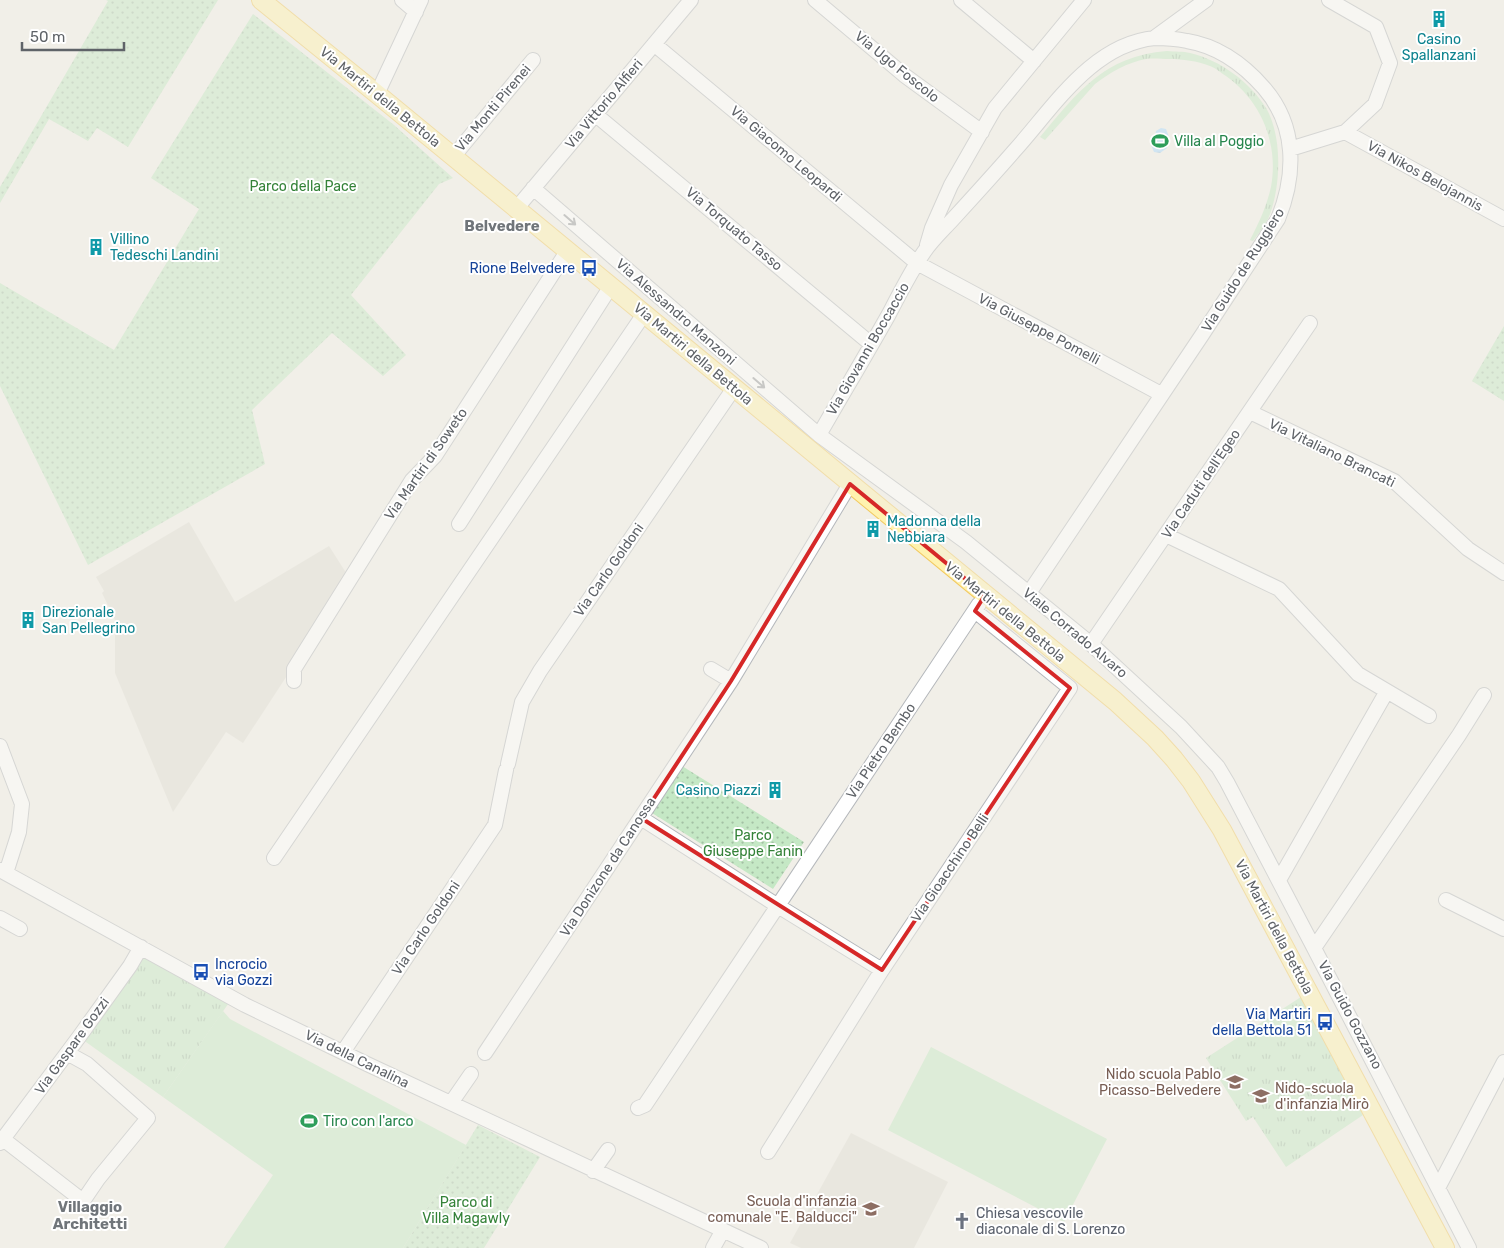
<svg xmlns="http://www.w3.org/2000/svg" width="1504" height="1248" font-family="Rubik,sans-serif">
<style>
.education{fill:#e1ded6}
.grass{fill:url(#grass-tufts)}
.park{fill:url(#park-dots)}
.garden{fill:#c5e8c5}
.water{fill:url(#water-ripples)}
.lines{fill:none;stroke-linecap:round;stroke-linejoin:round}
.minor-casing{stroke:#b5b8bc;stroke-width:16}
.major-casing{stroke:#f2c960;stroke-width:20}
.minor{stroke:#fff;stroke-width:14}
.major{stroke:#fff2af;stroke-width:18}
.oneway{stroke:#979a9d}
.marked{fill:none;stroke:#d62828;stroke-width:4;stroke-linejoin:round}
.labels{text-anchor:middle;dominant-baseline:central;stroke-width:4;stroke-linejoin:round;paint-order:stroke}
.culture-label{font-size:14px;fill:#0d838f;stroke:#fff;text-anchor:start}
.street-label{font-size:14px;fill:#5f6368;stroke:#fff}
.leisure-label{font-size:14px;fill:#27864d;stroke:#fff;text-anchor:start}
.park-label{font-size:14px;fill:#348238;stroke:#fff}
.transit-label{font-size:14px;fill:#164399;stroke:#fff;text-anchor:end}
.education-label{font-size:14px;fill:#785e54;stroke:#fff;text-anchor:end}
.worship-label{font-size:14px;fill:#5b616d;stroke:#fff;text-anchor:start}
.neighbourhood-label{font-size:15px;font-weight:bold;fill:#70757a;stroke:#fff}
</style>
<defs>
<pattern id="grass-tufts" width="24" height="20" patternUnits="userSpaceOnUse" patternTransform="scale(1.25)"><rect width="24" height="20" fill="#c5e8c5"/><path d="M3 7l-1-3M5 7V3M7 7l1-3M15 17l-1-3M17 17v-4M19 17l1-3" fill="none" stroke="#a3c0a4"/></pattern>
<pattern id="park-dots" width="8" height="8" patternUnits="userSpaceOnUse" patternTransform="scale(1.25)"><rect width="8" height="8" fill="#c5e8c5"/><path d="M2 2h.1M6 6h.1" fill="none" stroke="#a3c0a4" stroke-width="1.8" stroke-linecap="round"/></pattern>
<pattern id="water-ripples" width="26" height="14" patternUnits="userSpaceOnUse" patternTransform="scale(1.25)"><rect width="26" height="14" fill="#aadaff"/><path d="M2 4q2-2 4 0t4 0M15 11q2-2 4 0t4 0" fill="none" stroke="#8eb4d2"/></pattern>
</defs>
<rect width="100%" height="100%" fill="#f1efe8"/>
<path class="education" d="M189 522 235 602 329 546 350 579 243 743 226 732 173 812 115 673V620L102 593 104 591 96 577Z
M851 1133 948 1182 914 1248H801L790 1243Z"/>
<path class="grass" d="M1167 51C1175 52 1183 51 1190 53 1220 60 1250 82 1266 108 1283 137 1281 189 1268 219 1264 227 1258 234 1253 241L1250 240C1259 223 1267 205 1271 187 1279 143 1261 101 1226 76 1221 73 1216 68 1210 66 1197 61 1183 59 1169 59 1162 59 1153 58 1146 59 1128 62 1109 73 1095 84L1045 140 1040 137C1078 92 1104 56 1167 51Z
M141 947 233 997 163 1097 79 1037Z
M1301 997 1363 1115 1286 1167 1253 1117 1246 1121 1206 1058Z"/>
<path class="park" d="M106 0H218L128 147 97 128 88 141 49 119 0 203V187L108 1Z
M253 14 394 125 453 178 439 184 351 295 406 355 383 376 332 333 252 410 265 464 88 565 0 386V283L114 350 199 209 151 178Z
M1504 326V401L1472 381Z
M682 766 804 842 773 889 652 813Z
M478 1125 540 1157 484 1248H403Z"/>
<path class="garden" d="M223 1011 230 1019 466 1145 403 1248H224L273 1175 163 1097Z
M931 1047 1107 1139 1064 1222 888 1130Z"/>
<path class="water" d="M1161 128 1166 129 1169 137 1167 148 1160 153 1154 152 1151 145 1155 138 1156 131Z"/>
<g class="lines">
<g class="minor-casing">
<path id="minor" d="M402 0 416 12
M815 0 904 75 982 132
M961 0 1034 61
M1329 0 1376 27 1390 63 1375 104 1345 132
M1154 38 1206 0
M654 44 917 263 1161 394
M377 94 421 0
M596 115 871 344
M1290 149 1345 132 1504 219
M453 157 533 60
M533 188 819 435 966 542 1091 644 1181 727 1218 767 1227 782 1314 948
M516 209 691 0
M927 245 932 228 951 185 995 108 1084 0
M1250 412 1394 481 1468 549 1504 573
M819 435C842 395 866 355 889 314 900 293 911 271 924 252 932 240 944 229 953 219 974 196 995 173 1015 150 1053 108 1092 44 1155 38 1166 38 1177 39 1187 41 1218 46 1243 64 1264 88 1297 126 1296 175 1278 219L1202 335 1029 593
M459 524 611 286
M1166 535 1279 589 1358 674 1429 716
M1091 644 1310 323
M711 669 731 681
M294 681V669L412 480 435 456 568 250
M0 746 22 804 19 832 6 873
M508 764 522 702 540 671 734 388
M641 818 778 906 882 970
M274 858 644 314
M0 870 245 1005 367 1064 761 1248
M1279 880 1387 691
M1446 900 1504 929
M0 918 20 929
M343 1052 495 825 506 770
M485 1053 731 681 850 484
M451 1103 471 1074
M638 1108 645 1105 979 604
M3 1139 83 1201 98 1179 148 1118 87 1064 67 1053
M0 1143 79 1037 130 966 141 947
M768 1152 882 970 1070 688 975 611
M593 1171 608 1150
M1438 1188 1504 1062
M713 1248 723 1230
M1469 1248 1314 948 1459 735 1484 695"/>
</g>
<g class="major-casing">
<path id="major" d="M261 0 377 94 1115 701 1155 738 1174 759 1191 781 1222 830 1445 1248"/>
</g>
<use href="#minor" class="minor"/>
<use href="#major" class="major"/>
</g>
<defs><path id="oneway-shaft" d="M-6 0H5M1.5-3L5.5 0L1.5 3" fill="none" stroke-width="1.6" stroke-linecap="round" stroke-linejoin="round" transform="scale(1.25)"/></defs>
<g class="oneway">
<use href="#oneway-shaft" transform="translate(570 220) rotate(41)"/>
<use href="#oneway-shaft" transform="translate(759 383) rotate(41)"/>
</g>
<path d="M0 0H1504V1248H0ZM850 484 985 595 975 611 1070 688 882 970 641 818 731 681Z" fill="#f1efe8" fill-opacity=".55" fill-rule="evenodd"/>
<path class="marked" d="M850 484 985 595 975 611 1070 688 882 970 641 818 731 681Z"/>
<defs>
<g id="building-bare" transform="scale(1.35)"><path d="M-4-6H4V6H1V3H-1V6H-4ZM-2.5-4.3h1.7v1.8h-1.7ZM.8-4.3h1.7v1.8H.8ZM-2.5-1h1.7V.8h-1.7ZM.8-1h1.7V.8H.8Z" fill="#0f9aa8" stroke="#fff" stroke-width="2.5" paint-order="stroke"/></g>
<g id="stadium-bare" transform="scale(1.35)"><path d="M0-5a6.5 5 0 1 0 0 10a6.5 5 0 1 0 0-10ZM-3.5-1.8h7v3.6h-7Z" fill="#2e9e5b" stroke="#fff" stroke-width="2.5" paint-order="stroke"/></g>
<g id="bus-bare" transform="scale(1.35)"><path d="M-5-6H5V4H4V6H2V4H-2V6H-4V4H-5ZM-3.5-4V0h7V-4ZM-3.5 1.2v1.5H-2V1.2ZM2 1.2v1.5H3.5V1.2Z" fill="#1a4fb4" stroke="#fff" stroke-width="2.5" paint-order="stroke"/></g>
<g id="school-bare" transform="scale(1.35)"><path d="M0-5L7-2L0 1L-7-2ZM-4 1L0 2.5L4 1V4Q0 6-4 4Z" fill="#8d6e63" stroke="#fff" stroke-width="2.5" paint-order="stroke"/></g>
<g id="church-bare" transform="scale(1.35)"><path d="M-1.2-6h2.4v3.5h3.3v2.4h-3.3V6h-2.4V-.1h-3.3v-2.4h3.3Z" fill="#6b7280" stroke="#fff" stroke-width="2.5" paint-order="stroke"/></g>
</defs>
<g fill-rule="evenodd">
<use href="#building-bare" x="1439" y="19"/>
<use href="#stadium-bare" x="1160" y="141"/>
<use href="#building-bare" x="96" y="247"/>
<use href="#bus-bare" x="589" y="268"/>
<use href="#building-bare" x="873" y="529"/>
<use href="#building-bare" x="28" y="620"/>
<use href="#building-bare" x="775" y="790"/>
<use href="#bus-bare" x="201" y="972"/>
<use href="#bus-bare" x="1325" y="1022"/>
<use href="#school-bare" x="1235" y="1082"/>
<use href="#school-bare" x="1261" y="1096"/>
<use href="#stadium-bare" x="309" y="1121"/>
<use href="#school-bare" x="871" y="1209"/>
<use href="#church-bare" x="962" y="1221"/>
</g>
<g class="labels">
<g class="culture-label">
<text x="1439" y="39" text-anchor="middle">Casino<tspan x="1439" dy="16">Spallanzani</tspan></text>
<text x="110" y="239">Villino<tspan x="110" dy="16">Tedeschi Landini</tspan></text>
<text x="887" y="521">Madonna della<tspan x="887" dy="16">Nebbiara</tspan></text>
<text x="42" y="612">Direzionale<tspan x="42" dy="16">San Pellegrino</tspan></text>
<text x="761" y="790" text-anchor="end">Casino Piazzi</text>
</g>
<g class="street-label">
<text transform="translate(897 67) rotate(39)">Via Ugo Foscolo</text>
<text transform="translate(380 97) rotate(39)">Via Martiri della Bettola</text>
<text transform="translate(604 104) rotate(-50)">Via Vittorio Alfieri</text>
<text transform="translate(493 108) rotate(-50)">Via Monti Pirenei</text>
<text transform="translate(786 154) rotate(40)">Via Giacomo Leopardi</text>
<text transform="translate(1425 176) rotate(29)">Via Nikos Belojannis</text>
<text transform="translate(734 229) rotate(40)">Via Torquato Tasso</text>
<text transform="translate(1243 270) rotate(-58)">Via Guido de Ruggiero</text>
<text transform="translate(676 312) rotate(41)">Via Alessandro Manzoni</text>
<text transform="translate(1039 329) rotate(28)">Via Giuseppe Pomelli</text>
<text transform="translate(868 349) rotate(-60)">Via Giovanni Boccaccio</text>
<text transform="translate(693 354) rotate(40)">Via Martiri della Bettola</text>
<text transform="translate(1332 453) rotate(26)">Via Vitaliano Brancati</text>
<text transform="translate(426 464) rotate(-55)">Via Martiri di Soweto</text>
<text transform="translate(1201 484) rotate(-56)">Via Caduti dell'Egeo</text>
<text transform="translate(609 570) rotate(-55)">Via Carlo Goldoni</text>
<text transform="translate(1005 612) rotate(39)">Via Martiri della Bettola</text>
<text transform="translate(1075 633) rotate(40)">Viale Corrado Alvaro</text>
<text transform="translate(881 751) rotate(-56)">Via Pietro Bembo</text>
<text transform="translate(608 867) rotate(-57)">Via Donizone da Canossa</text>
<text transform="translate(950 868) rotate(-56)">Via Gioacchino Belli</text>
<text transform="translate(1274 927) rotate(62)">Via Martiri della Bettola</text>
<text transform="translate(426 928) rotate(-56)">Via Carlo Goldoni</text>
<text transform="translate(1350 1015) rotate(62)">Via Guido Gozzano</text>
<text transform="translate(72 1046) rotate(-54)">Via Gaspare Gozzi</text>
<text transform="translate(357 1059) rotate(26)">Via della Canalina</text>
</g>
<g class="leisure-label">
<text x="1174" y="141">Villa al Poggio</text>
<text x="323" y="1121">Tiro con l'arco</text>
</g>
<g class="park-label">
<text x="303" y="186">Parco della Pace</text>
<text x="753" y="835">Parco<tspan x="753" dy="16">Giuseppe Fanin</tspan></text>
<text x="466" y="1202">Parco di<tspan x="466" dy="16">Villa Magawly</tspan></text>
</g>
<g class="transit-label">
<text x="575" y="268">Rione Belvedere</text>
<text x="215" y="964" text-anchor="start">Incrocio<tspan x="215" dy="16">via Gozzi</tspan></text>
<text x="1311" y="1014">Via Martiri<tspan x="1311" dy="16">della Bettola 51</tspan></text>
</g>
<g class="education-label">
<text x="1221" y="1074">Nido scuola Pablo<tspan x="1221" dy="16">Picasso-Belvedere</tspan></text>
<text x="1275" y="1088" text-anchor="start">Nido-scuola<tspan x="1275" dy="16">d'infanzia Mirò</tspan></text>
<text x="857" y="1201">Scuola d'infanzia<tspan x="857" dy="16">comunale "E. Balducci"</tspan></text>
</g>
<g class="worship-label">
<text x="976" y="1213">Chiesa vescovile<tspan x="976" dy="16">diaconale di S. Lorenzo</tspan></text>
</g>
<g class="neighbourhood-label">
<text x="502" y="226">Belvedere</text>
<text x="90" y="1207">Villaggio<tspan x="90" dy="17">Architetti</tspan></text>
</g>
</g>
<path d="M22 42v8h102v-8" fill="none" stroke="#5f6368" stroke-width="2.5"/>
<text x="30" y="42" font-size="15" fill="#5f6368" stroke="#ffffff" stroke-width="4" paint-order="stroke">50 m</text>
</svg>
